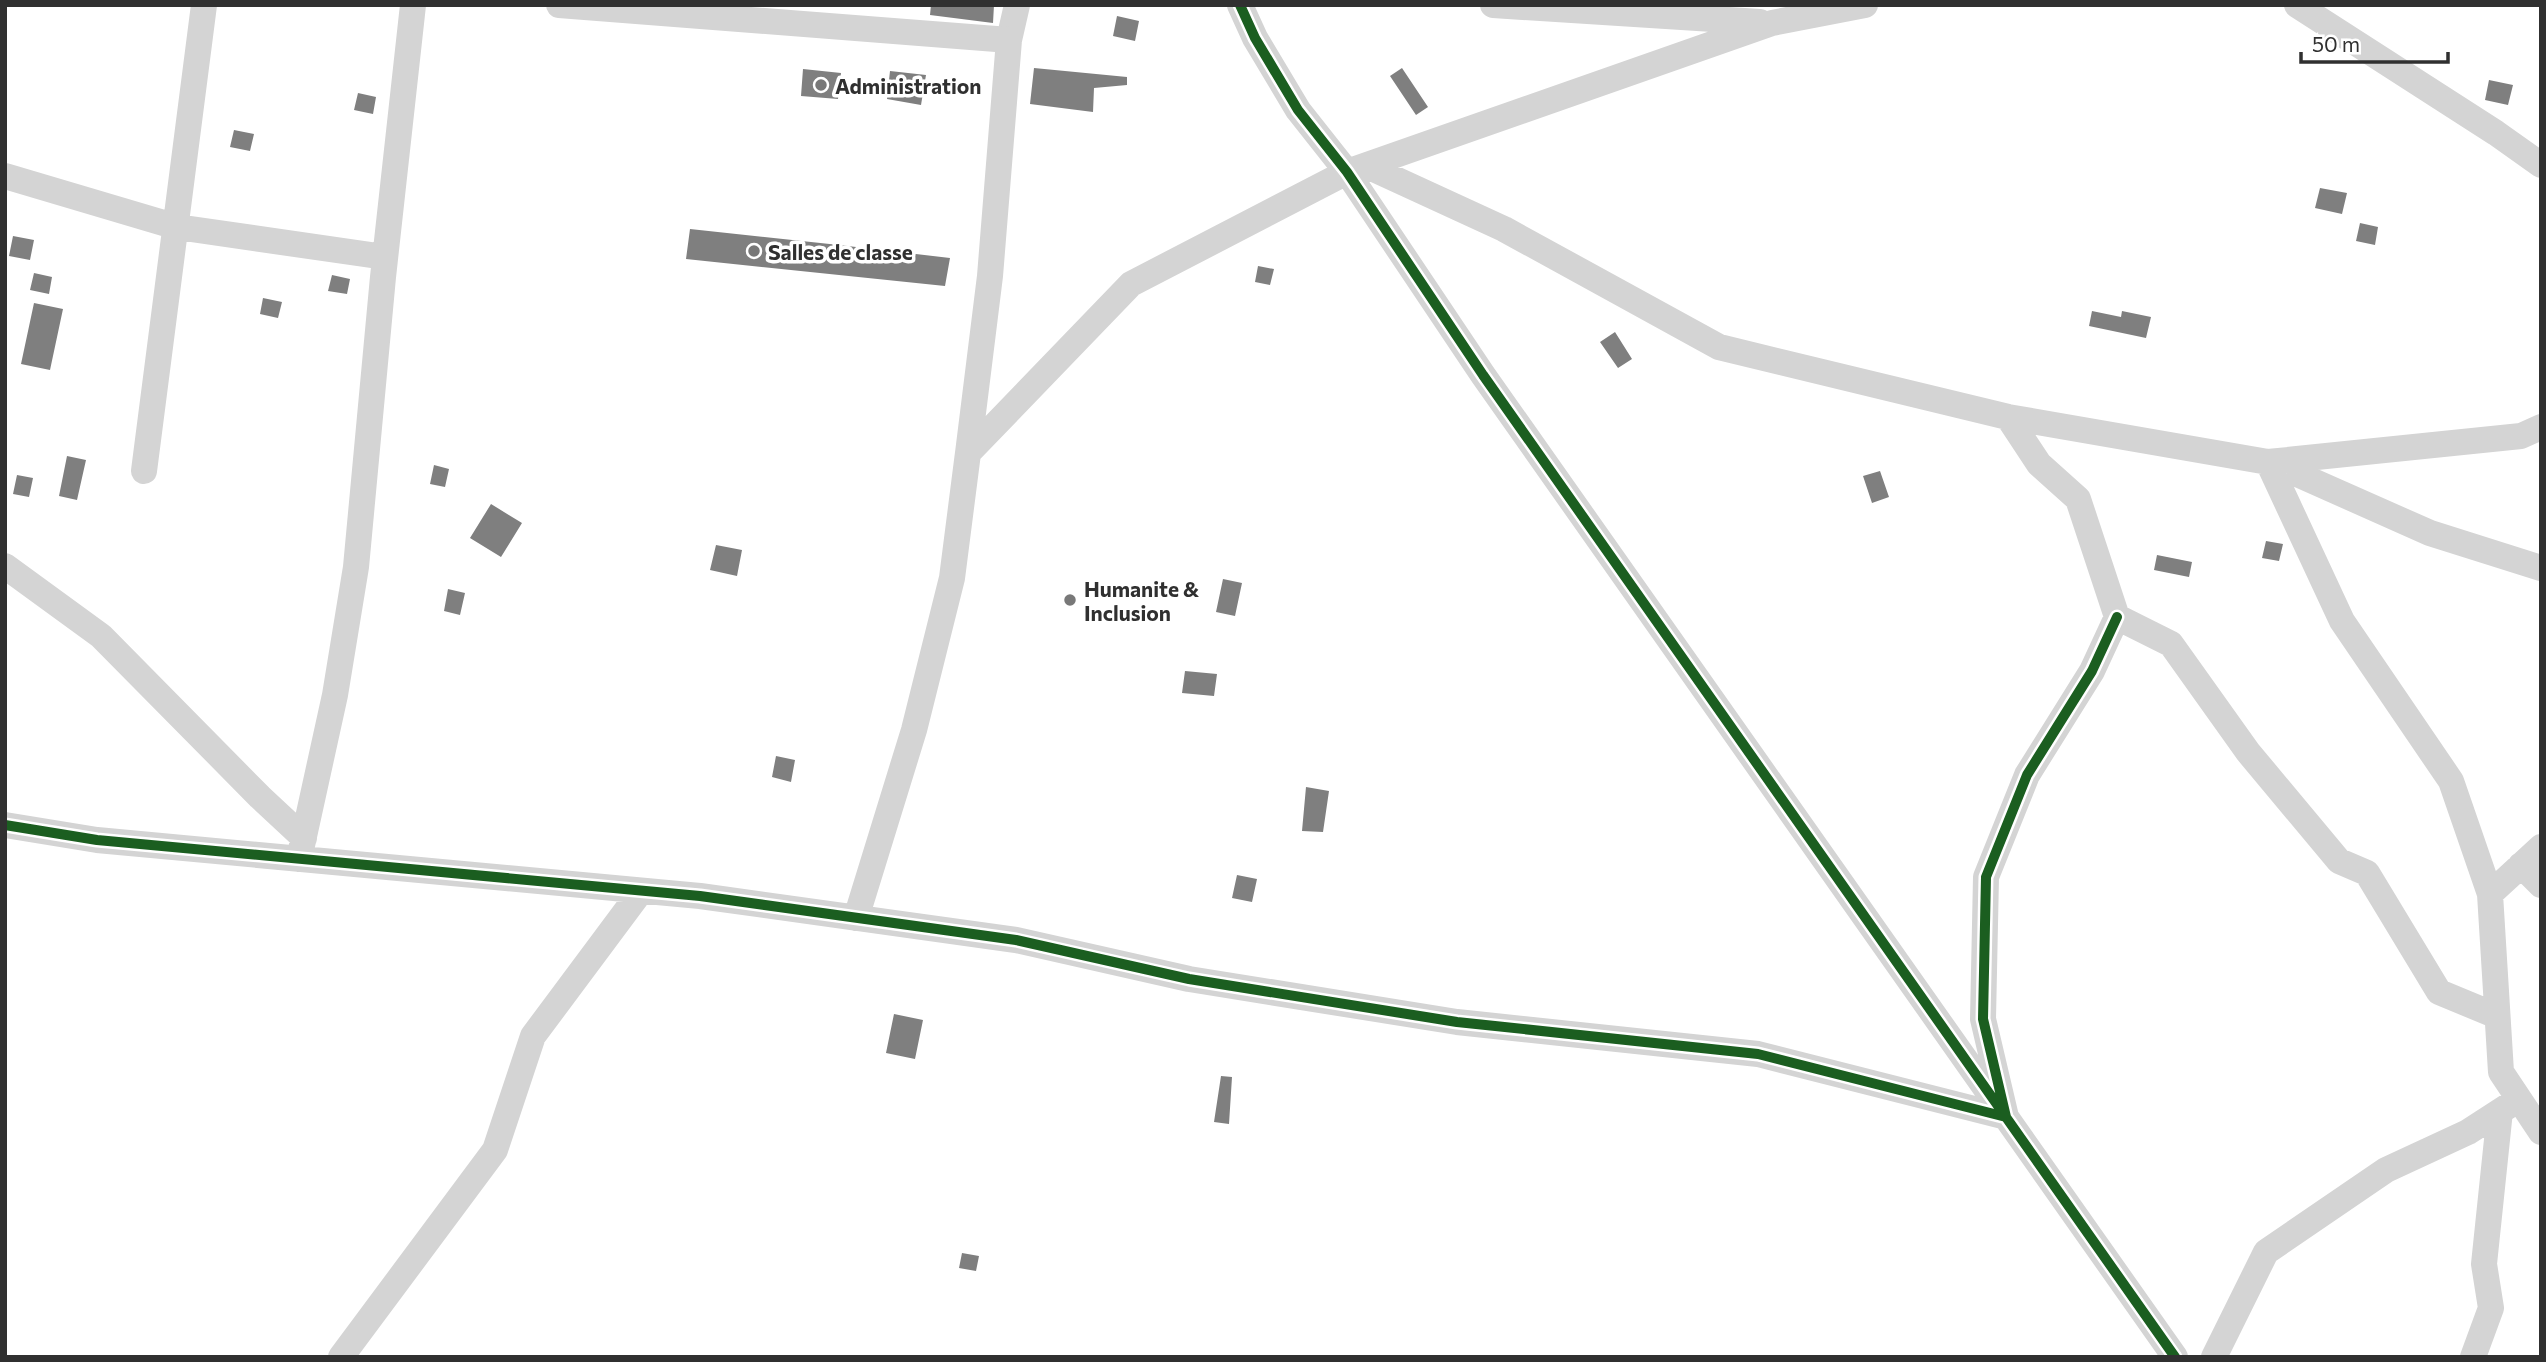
<svg xmlns="http://www.w3.org/2000/svg" width="2546" height="1362" font-family="Commissioner,sans-serif">
<style>
.building{fill:#7f7f7f}
.lines{fill:none;stroke-linecap:round;stroke-linejoin:round}
.minor{stroke:#d4d4d4;stroke-width:26}
.cycleway-casing{stroke:#fff;stroke-width:15}
.cycleway{stroke:#1b5e20;stroke-width:10}
.poi-dot{fill:#787878;stroke:#fff;stroke-width:2.5}
.labels{text-anchor:middle;dominant-baseline:central;stroke-width:7;stroke-linejoin:round;paint-order:stroke}
.poi-label{font-size:21px;font-weight:bold;fill:#303030;stroke:#fff;text-anchor:start}
</style>
<rect width="100%" height="100%" fill="#fff"/>
<path class="building" d="M931 5H994L993 23 930 15Z
M1117 16 1139 21 1135 41 1113 36Z
M1034 68 1127 77V85L1094 88 1093 112 1030 104Z
M1402 68 1428 107 1416 115 1390 76Z
M803 69 841 73 838 99 801 96Z
M890 71 926 75 921 105 887 99Z
M2489 80 2513 85 2508 105 2485 100Z
M358 93 376 97 373 114 354 110Z
M234 130 254 134 250 151 230 147Z
M2320 188 2347 193 2342 214 2315 208Z
M2360 223 2378 227 2375 245 2356 241Z
M690 229 839 245 950 258 945 286 686 259Z
M13 236 34 240 30 260 9 256Z
M1258 266 1274 269 1270 285 1255 282Z
M34 273 52 277 49 294 30 290Z
M332 275 350 279 347 294 328 291Z
M263 298 282 302 278 318 260 314Z
M34 303 63 309 50 370 21 364Z
M2092 311 2121 317 2122 311 2151 317 2146 338 2089 326Z
M1615 332 1632 359 1618 368 1600 342Z
M67 456 86 460 77 500 59 496Z
M434 465 449 469 445 487 430 484Z
M1880 471 1889 497 1872 503 1863 476Z
M17 475 33 478 29 497 13 494Z
M491 504 522 523 501 557 470 538Z
M2266 541 2283 544 2279 561 2262 558Z
M716 545 742 550 737 576 710 570Z
M2157 555 2192 562 2189 577 2154 570Z
M1223 579 1242 583 1235 616 1216 612Z
M448 589 465 593 460 615 444 611Z
M1185 671 1217 674 1214 696 1182 693Z
M776 756 795 760 791 782 772 777Z
M1306 787 1329 791 1323 832 1302 831Z
M1237 875 1257 879 1252 902 1232 898Z
M894 1014 923 1020 915 1059 886 1053Z
M1221 1076 1232 1077 1229 1124 1214 1122Z
M962 1253 979 1256 976 1271 959 1268Z"/>
<g class="lines">
<path class="minor" d="M559 5 1009 40
M1240 5 1255 38 1298 110 1347 172 1483 375 2175 1357
M1493 5 1760 22
M2297 5 2496 133 2541 165
M1367 166 1504 229 1719 347 2008 417 2268 462 2521 436 2541 427
M5 176 177 227 385 257
M2008 417 2039 464 2078 499 2117 617 2171 644 2248 752 2339 861 2367 873 2439 992 2497 1016
M968 453 990 276 1009 40 1017 5
M2268 462 2342 621 2451 781 2490 894 2501 1072 2541 1132
M2270 462 2430 533 2541 568
M144 471 204 5
M5 566 101 636 260 797 304 838
M5 825 97 840 700 896 1016 940 1189 979 1457 1022 1758 1054 2006 1117 1983 1019 1986 877 2027 775 2092 671 2117 617
M299 859 335 695 356 567 383 277 413 5
M2521 865 2541 885
M2490 894 2541 847
M856 918 914 730 952 578 968 453 1131 284 1347 172 1772 23 1865 5
M341 1357 495 1150 533 1036 641 891
M2214 1357 2266 1252 2386 1170 2468 1132 2519 1099
M2473 1357 2491 1308 2484 1264 2500 1111"/>
<g class="cycleway-casing">
<path id="cycleway" d="M1240 5 1255 38 1298 110 1347 172 1483 375 2175 1357
M5 825 97 840 700 896 1016 940 1189 979 1457 1022 1758 1054 2006 1117 1983 1019 1986 877 2027 775 2092 671 2117 617"/>
</g>
<use href="#cycleway" class="cycleway"/>
</g>
<g class="poi-dot">
<circle cx="821" cy="85" r="7"/>
<circle cx="754" cy="251" r="7"/>
<circle cx="1070" cy="600" r="7"/>
</g>
<g class="labels">
<g class="poi-label">
<text x="835" y="85">Administration</text>
<text x="768" y="251">Salles de classe</text>
<text x="1084" y="588">Humanite &amp;<tspan x="1084" dy="24">Inclusion</tspan></text>
</g>
</g>
<rect width="2546" height="1362" fill="none" stroke="#303030" stroke-width="14"/>
<path d="M2301 52v10h147v-10" fill="none" stroke="#303030" stroke-width="3.5"/>
<text x="2312" y="52" font-size="21" fill="#303030" stroke="#ffffff" stroke-width="5" paint-order="stroke">50 m</text>
</svg>
